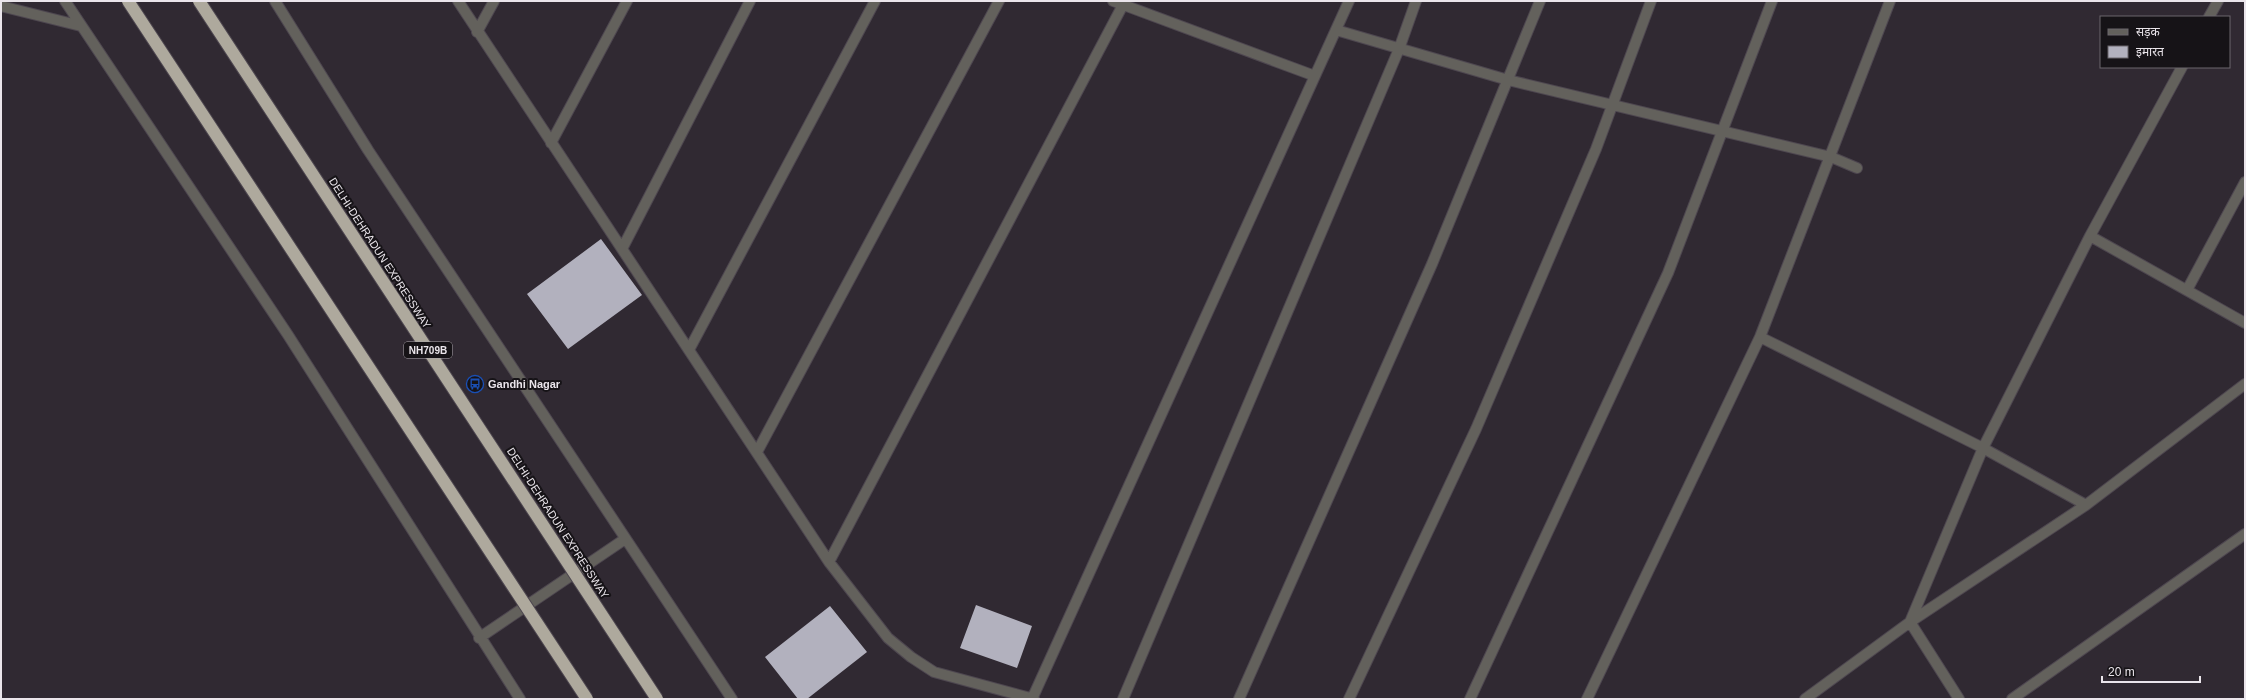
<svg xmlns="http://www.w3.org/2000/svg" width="2246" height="700" font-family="Arial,'Noto Sans Devanagari',sans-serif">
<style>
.building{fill:#b2b1be}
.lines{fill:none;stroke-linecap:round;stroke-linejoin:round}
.minor-casing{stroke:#4e4750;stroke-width:12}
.minor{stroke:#63615c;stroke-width:10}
.highway-bridge-casing{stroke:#4e4750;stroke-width:14;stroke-linecap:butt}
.highway-bridge{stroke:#aea99d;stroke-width:12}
.labels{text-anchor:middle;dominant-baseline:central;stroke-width:4;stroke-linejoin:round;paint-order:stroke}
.shield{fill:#161317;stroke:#aaa6ab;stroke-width:1}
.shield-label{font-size:10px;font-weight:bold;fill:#eae5eb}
.street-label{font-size:11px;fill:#eae5eb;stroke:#161317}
.poi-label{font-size:11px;font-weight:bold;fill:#eae5eb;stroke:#161317;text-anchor:start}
</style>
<rect width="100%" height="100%" fill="#302932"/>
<path class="building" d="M601 239 642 295 568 349 527 294Z
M976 605 1032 626 1017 668 960 648Z
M830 606 867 652 807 699H798L765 657Z"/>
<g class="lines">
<g class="minor-casing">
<path id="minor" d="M65 1 288 335 520 699
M275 1 368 150 732 699
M458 1 829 562 888 638 911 657 934 672 1034 699
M1113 1 1315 76
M1 6 81 26
M2209 17 2218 1
M1336 30 1508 80 1831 157 1857 168
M477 32 494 1
M551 143 627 1
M2090 236 2245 323
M622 249 750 1
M2187 290 2245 182
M1760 337 1983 448 2090 236 2182 67
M690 348 875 1
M757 452 999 1
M829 562 1125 1
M479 638 625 539
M1032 699 1349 1
M1123 699 1399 49 1416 1
M1239 699 1432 264 1540 1
M1349 699 1476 429 1596 149 1651 1
M1470 699 1668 273 1772 1
M1587 699 1760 337 1890 1
M1805 699 1910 622 2086 505 2245 384
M1959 699 1910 622 1983 448 2086 505
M2012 699 2245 534"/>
</g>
<use href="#minor" class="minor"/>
<g class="highway-bridge-casing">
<path id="highway-bridge" d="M128 1 587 699
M199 1 657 699"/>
</g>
<use href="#highway-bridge" class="highway-bridge"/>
</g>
<defs>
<g id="bus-ring" transform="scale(0.9)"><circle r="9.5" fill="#161317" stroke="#1a4fb4" stroke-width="1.5"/><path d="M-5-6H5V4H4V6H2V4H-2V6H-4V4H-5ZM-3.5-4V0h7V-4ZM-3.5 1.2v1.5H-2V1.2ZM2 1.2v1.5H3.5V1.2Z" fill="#1a4fb4"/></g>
</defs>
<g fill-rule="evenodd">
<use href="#bus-ring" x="475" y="384"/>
</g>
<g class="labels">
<rect class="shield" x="404" y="342" width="48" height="16" rx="3"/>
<g class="shield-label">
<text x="428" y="350">NH709B</text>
</g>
<g class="street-label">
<text transform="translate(380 253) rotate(57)">DELHI-DEHRADUN EXPRESSWAY</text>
<text transform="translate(558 523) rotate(57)">DELHI-DEHRADUN EXPRESSWAY</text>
</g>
<g class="poi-label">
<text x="488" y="384">Gandhi Nagar</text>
</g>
</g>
<rect width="2246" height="700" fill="none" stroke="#eae5eb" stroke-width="4"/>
<rect x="2100" y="16" width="130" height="52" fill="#161317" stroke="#6b676c"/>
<rect x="2108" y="29" width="20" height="6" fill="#63615c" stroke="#6b676c"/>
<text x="2136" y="36" font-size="12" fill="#eae5eb">सड़क</text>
<rect x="2108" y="46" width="20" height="12" fill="#b2b1be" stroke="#6b676c"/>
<text x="2136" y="56" font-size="12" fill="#eae5eb">इमारत</text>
<path d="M2102 676v6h98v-6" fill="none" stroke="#eae5eb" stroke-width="2"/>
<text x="2108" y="676" font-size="12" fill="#eae5eb" stroke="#161317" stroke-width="3" paint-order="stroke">20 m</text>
</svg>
